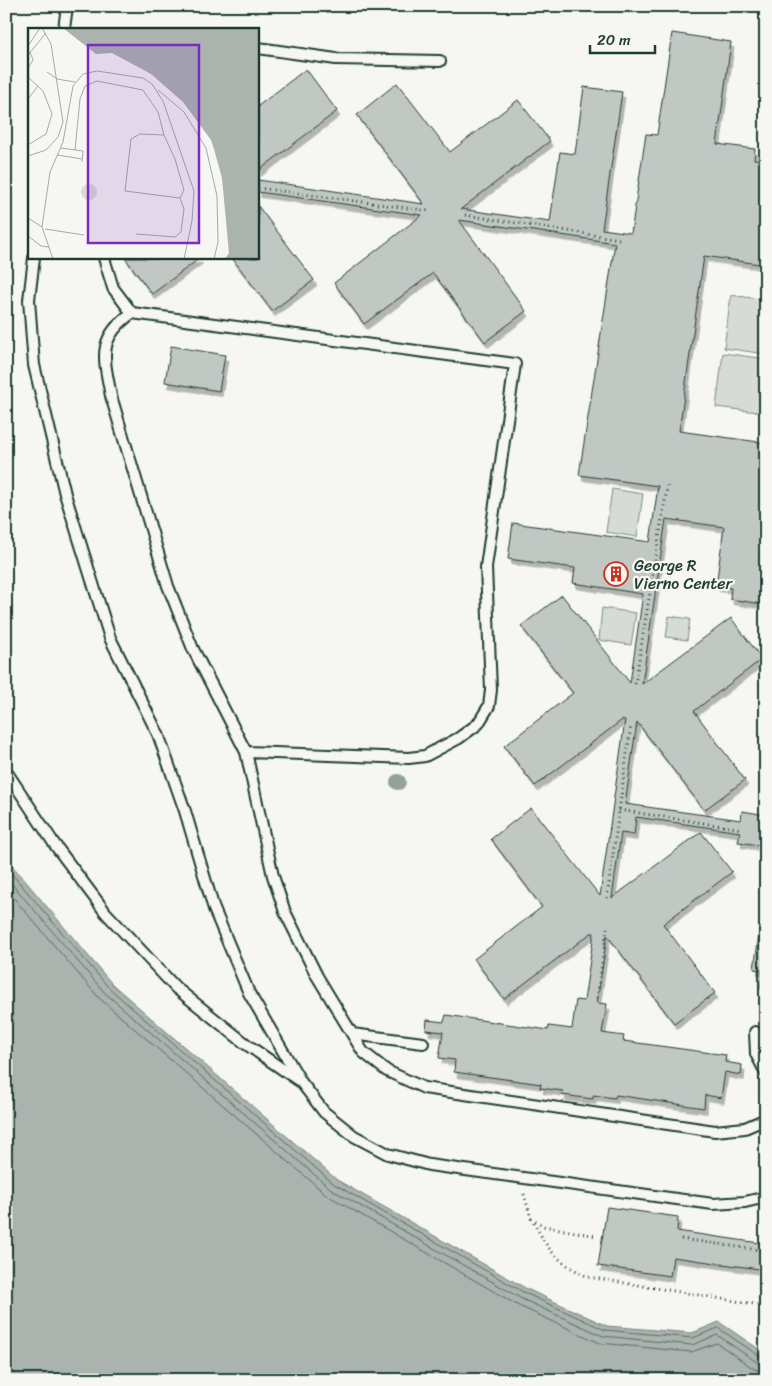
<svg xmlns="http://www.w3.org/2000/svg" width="772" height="1386" font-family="Sriracha,sans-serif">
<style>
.green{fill:#d6dbd6;stroke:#7a8c85}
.water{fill:#aab3ae;stroke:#72847d}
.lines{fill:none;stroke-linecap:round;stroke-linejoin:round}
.shore{stroke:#576c65;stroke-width:1}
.building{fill:#c1c8c3;stroke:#1f3d34;filter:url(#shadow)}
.lane-casing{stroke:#1f3d34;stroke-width:14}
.path{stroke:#1f3d34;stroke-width:3;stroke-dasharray:1 4;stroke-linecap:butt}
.lane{stroke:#f6f6f2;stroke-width:10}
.tree{fill:#94a29b}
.labels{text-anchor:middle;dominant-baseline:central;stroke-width:4.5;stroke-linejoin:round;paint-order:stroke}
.poi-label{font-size:16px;fill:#1f3d34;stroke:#f6f6f2;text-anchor:start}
.inset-road{fill:none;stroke:#a0aca6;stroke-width:1}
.view{fill:#7b2cbf;fill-opacity:0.15;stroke:#7b2cbf;stroke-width:2.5}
.inset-edge{fill:none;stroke:#1f3d34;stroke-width:2.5}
</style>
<defs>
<filter id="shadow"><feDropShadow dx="3" dy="5.5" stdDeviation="0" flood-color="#0004"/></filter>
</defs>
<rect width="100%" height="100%" fill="#f6f6f2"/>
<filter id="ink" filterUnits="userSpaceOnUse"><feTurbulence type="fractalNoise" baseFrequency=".02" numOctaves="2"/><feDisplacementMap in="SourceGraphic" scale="10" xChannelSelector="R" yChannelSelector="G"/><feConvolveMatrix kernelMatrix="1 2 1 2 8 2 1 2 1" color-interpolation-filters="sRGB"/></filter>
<g filter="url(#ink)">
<path class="green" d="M731 295 766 300V354L724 348Z
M723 353 766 359V413L716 407Z
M612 489 643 494 637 537 606 532Z
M602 608 636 613 631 645 599 640Z
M669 616 690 619 687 640 666 637Z"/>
<path class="water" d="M6 858 112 984 337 1180 527 1289 607 1326 692 1333 719 1322 766 1354V1380H6Z"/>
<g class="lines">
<path class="shore" d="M6 867 109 988 334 1184 525 1293 605 1330 693 1338 718 1328 761 1357 766 1358
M6 877 104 992 331 1189 522 1299 603 1336 692 1345 717 1335 758 1363 766 1364
M6 889 99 998 327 1195 519 1306 600 1343 691 1352 717 1343 754 1369 766 1372"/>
</g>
<path class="building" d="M672 33 731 42 717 144 755 149 754 159 766 161V265L704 256 679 431 766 443V593H764L762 604 730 599 731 588 716 586 724 527 666 519 642 684 731 618 762 659 694 711 745 780 704 810 637 722 625 804 741 820 742 811 766 815V846L738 842 740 832 636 817 634 835 621 833 612 898 701 832 732 872 663 924 715 993 674 1023 607 935 597 1003 607 1004 602 1033 624 1036 623 1041 726 1055 725 1062 742 1065 741 1075 725 1072 721 1098 705 1095 704 1108 616 1095 615 1098 593 1095V1099L562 1095 563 1091 540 1088 541 1084 454 1072 455 1060 439 1058 443 1032 426 1030 427 1020 444 1022 446 1015 548 1030 549 1026 572 1029 576 1000 584 1001 594 933H591L504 999 474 959 542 907 491 839 531 808 600 896 625 720H622L535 786 504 746 573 693 521 626 562 595 630 683 643 594 573 583 575 568 508 559 513 523 650 542 658 486 579 475 615 243 459 220 526 311 485 342 433 273 364 324 334 283 422 215 258 192V180L424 204 357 115 397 83 450 152 518 100 550 141 461 209 550 222 560 152 575 154 584 87 622 92 602 229 631 233 646 134 657 135Z
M306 69 337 111 258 171V106Z
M258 206 314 280 272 311 232 258H258Z
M125 258H200L152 294Z
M171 346 225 355 219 391 165 382Z
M766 888V990L760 989 762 970 754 969Z
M607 1207 678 1217 677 1231 766 1244V1270L673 1257 670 1276 598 1266Z"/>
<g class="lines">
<g class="lane-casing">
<path id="lane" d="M64 29 67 6
M258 48 336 59 440 61
M34 258 29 300 34 365 65 494 110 638 158 734 185 811 214 909 249 993 301 1082 324 1112 354 1136 388 1154 429 1165 713 1204 745 1202 766 1197
M104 258 113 288 132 313 515 364 486 567 491 690 489 706 478 724 459 738 425 756 409 758 246 752
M132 313C96 339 104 358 111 396L168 586 193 649 246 752 273 876 285 912 317 976 363 1052 387 1071 424 1088 715 1131 745 1128 766 1119
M6 771 55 845 106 913 176 988 246 1044 298 1080
M755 1032 756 1054 766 1073
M352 1034 423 1043"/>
</g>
<path class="path" d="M258 188 430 211
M465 215 619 239
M635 684 668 482
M619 810 742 829
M607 898 631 725
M597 998 607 928
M524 1194 531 1218 544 1226 596 1236
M531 1218C550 1252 553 1259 588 1277L766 1306
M681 1239 766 1251"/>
<use href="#lane" class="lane"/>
</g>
<circle class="tree" cx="398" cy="782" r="8"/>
</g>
<defs>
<g id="building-ring" transform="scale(1.25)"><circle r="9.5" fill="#f6f6f2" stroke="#c8321e" stroke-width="1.5"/><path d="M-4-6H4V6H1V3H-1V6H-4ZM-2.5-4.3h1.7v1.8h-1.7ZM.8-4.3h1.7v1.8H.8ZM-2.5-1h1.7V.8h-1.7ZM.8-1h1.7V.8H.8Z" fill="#c8321e"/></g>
</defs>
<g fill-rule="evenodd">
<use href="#building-ring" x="616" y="574"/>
</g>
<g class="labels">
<g class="poi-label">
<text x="634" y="565">George R<tspan x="634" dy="18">Vierno Center</tspan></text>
</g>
</g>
<g transform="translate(28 28)">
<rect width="231" height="231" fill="#f6f6f2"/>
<path d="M53 164a8 8 0 1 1 16 0a8 8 0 1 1-16 0Z" fill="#d6dbd6"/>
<path d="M35 0H231V231H197L201 225 194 150 186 121 183 112 155 74 123 46 84 25 68 26Z" fill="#aab3ae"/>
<path class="inset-road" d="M0 18 12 0M0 27 18 5M0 40 5 32 2 24M19 44 29 51 47 54M0 49 15 63 24 86 18 106 0 117M130 62 156 84 178 120 189 168 190 214 186 231M0 71 10 58M33 120 55 123 54 134M47 122 52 71 57 58 69 53 115 62 130 84 136 107 147 131 156 162 152 170M29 127 54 131M0 128 18 122 30 109 35 94 23 16 14 0M0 190 14 199M17 201 56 207M108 206 147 209 153 204 156 181 152 170 97 163 103 111 112 106 136 107M0 208 13 218 21 219M25 231 14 199 22 144 35 114 45 58 55 46 69 43 115 50 124 56 135 73 166 163 164 193 156 231"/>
<path class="view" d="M60 17H171V215H60Z"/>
<rect width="231" height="231" class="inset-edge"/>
</g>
<rect width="772" height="1386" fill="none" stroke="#f6f6f2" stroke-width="25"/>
<rect x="12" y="12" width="747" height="1361" fill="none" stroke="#1f3d34" stroke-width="2" filter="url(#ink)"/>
<path d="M590 45v8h65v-8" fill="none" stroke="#1f3d34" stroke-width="2.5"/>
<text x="597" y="45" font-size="15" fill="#1f3d34" stroke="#f6f6f2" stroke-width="4" paint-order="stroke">20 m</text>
</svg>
